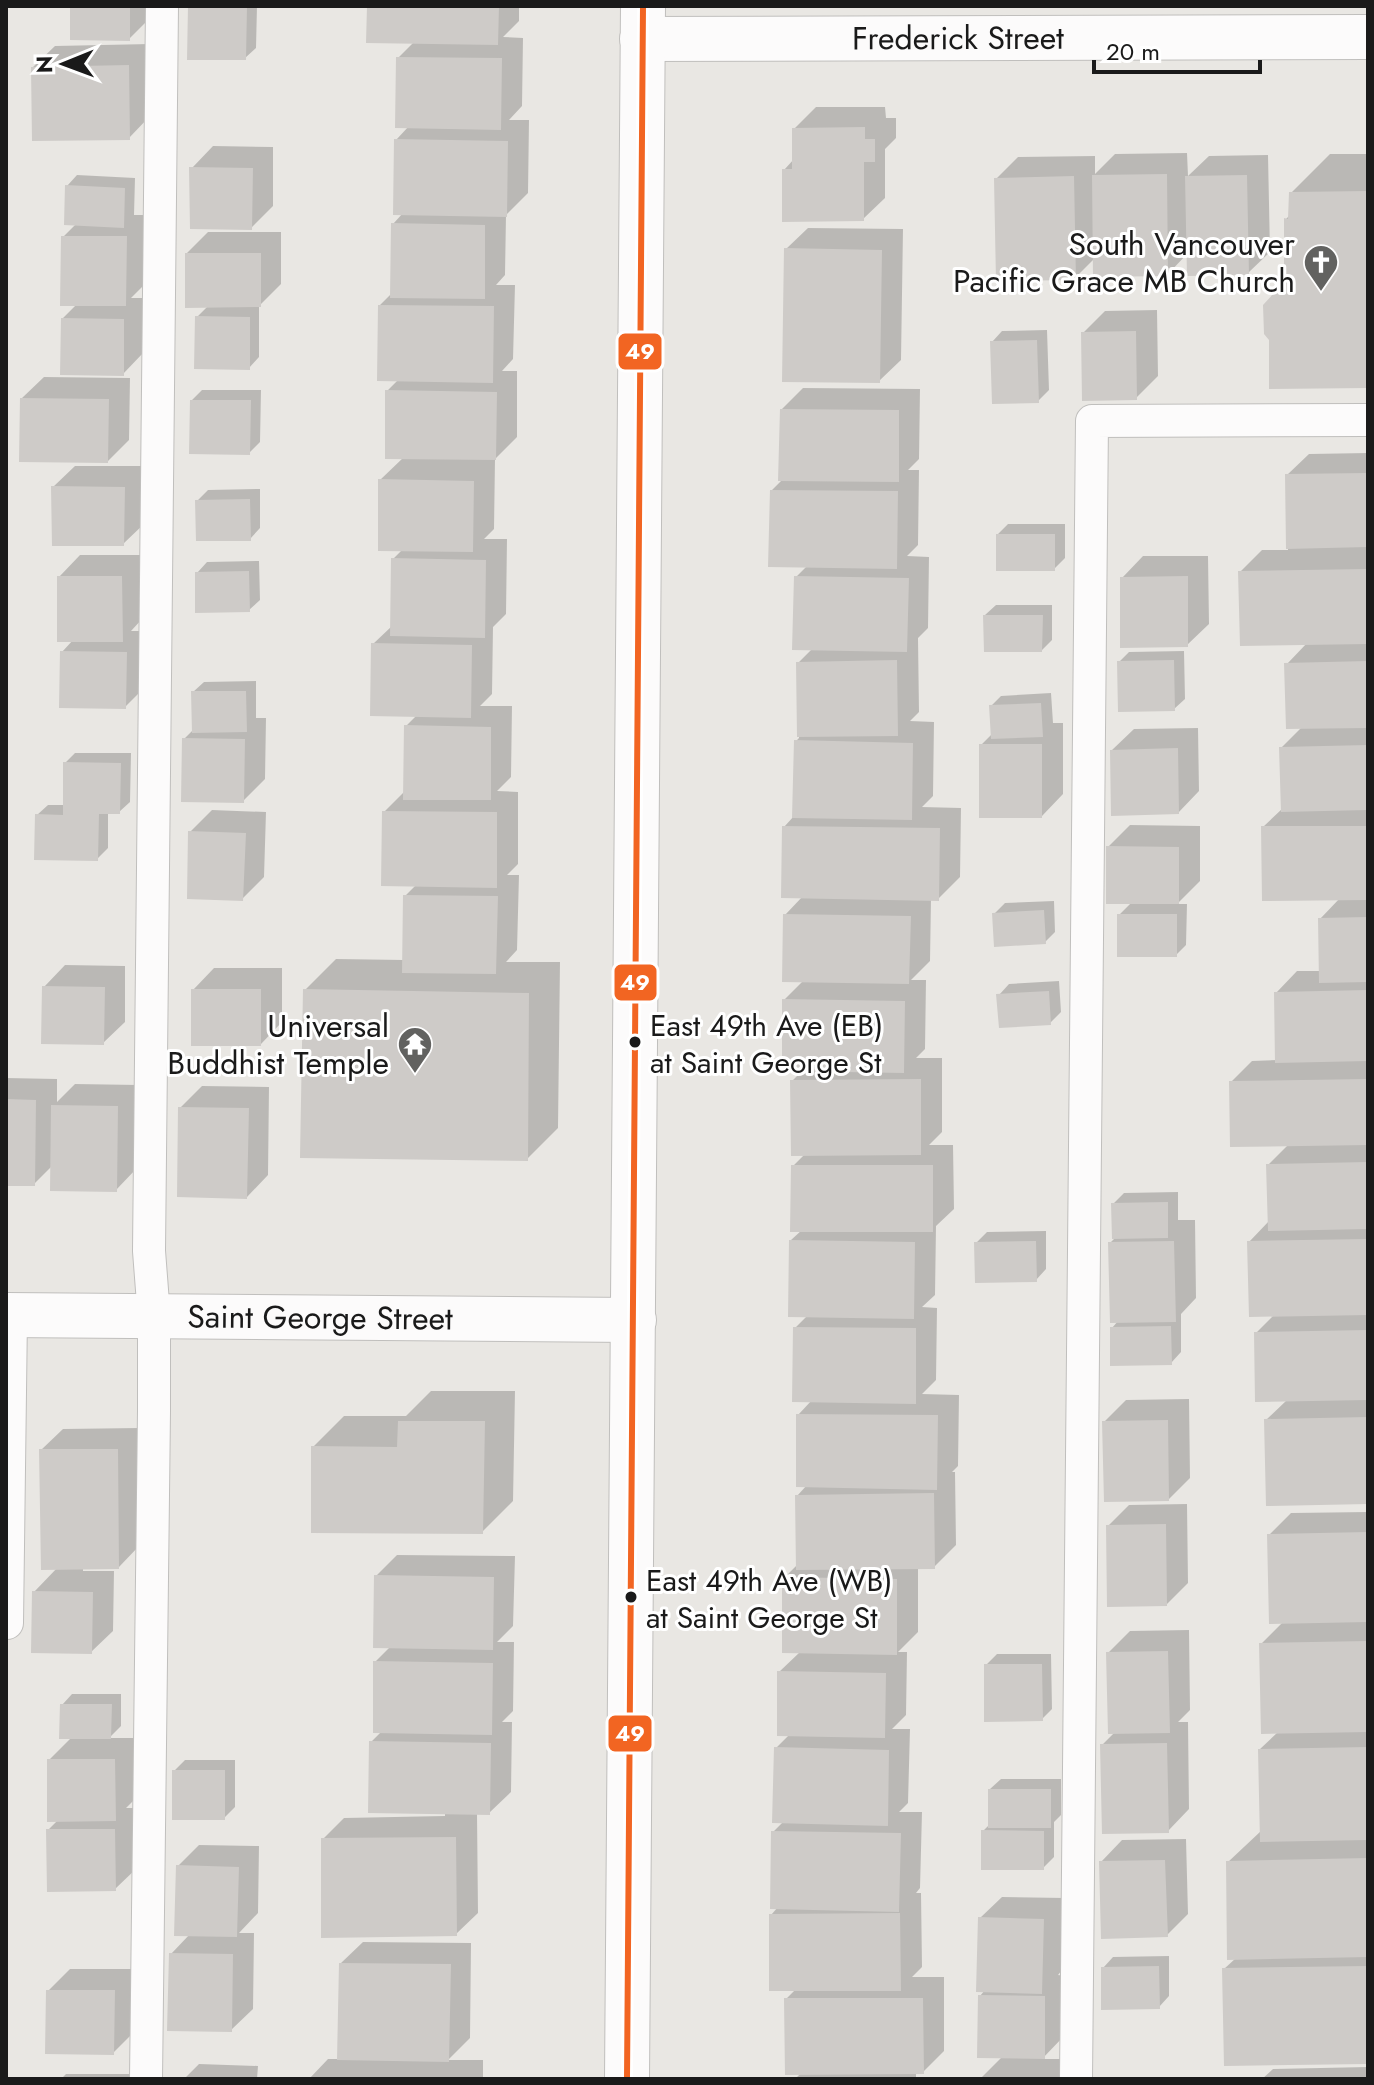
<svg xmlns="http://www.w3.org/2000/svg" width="1374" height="2085" font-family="Jost,sans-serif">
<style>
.shadow{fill:#0003}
.building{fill:#cecbc8}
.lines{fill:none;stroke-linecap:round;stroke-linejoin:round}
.service-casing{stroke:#c0bfbd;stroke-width:34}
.minor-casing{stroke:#c0bfbd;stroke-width:46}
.tertiary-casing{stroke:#c0bfbd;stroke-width:46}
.service{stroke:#fcfbfb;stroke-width:32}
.minor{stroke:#fcfbfb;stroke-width:44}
.tertiary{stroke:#fcfbfb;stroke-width:44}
.bus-1-casing{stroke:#fff;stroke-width:12}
.bus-1{stroke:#f26522;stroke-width:6}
.bus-dot{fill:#1a1a1a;stroke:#fff;stroke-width:3}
.labels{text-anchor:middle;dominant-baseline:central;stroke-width:6;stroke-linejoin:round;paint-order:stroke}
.bus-label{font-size:30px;fill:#1a1a1a;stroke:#fff;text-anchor:start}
.street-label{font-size:32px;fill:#1a1a1a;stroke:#fff}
.poi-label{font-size:32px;fill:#1a1a1a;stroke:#fff;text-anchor:end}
.line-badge{stroke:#fff;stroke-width:3}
.badge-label{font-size:22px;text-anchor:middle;font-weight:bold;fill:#fff}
</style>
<rect width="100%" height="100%" fill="#e9e7e3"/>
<path class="shadow" d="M72 6H151V17L129 39Z
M190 6H257L256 48 245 58Z
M369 6H519V21L503 37 523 38 522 106 509 120H529L528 193 506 215 505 275 496 285H515L513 359 502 371H517V437L495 459 494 529 484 539H507L506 614 493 627 492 694 480 706H512L511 777 497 791 518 792V864L507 875H519L517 950 506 962H560L558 1128 527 1159 305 990 336 959 404 960 405 896 416 885 384 812 405 791 406 726 417 715 373 644 392 626 393 559 403 549 380 480 404 457 387 391 399 379 380 305 392 293 393 224 403 213 396 140 409 126 398 58 414 42Z
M150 44V116L129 138 33 67 55 46Z
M816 107H885L886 118H896V138L885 149V198L863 219 784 170 794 159V129Z
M213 146 273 147V206L251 228 192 168Z
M1187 153 1188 176 1209 156 1268 155 1270 252 1248 273 1188 253 1168 274 1095 258 1075 278 996 179 1018 157 1095 156V174L1115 154Z
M1330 154H1368V386L1271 339 1286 283V219L1290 215 1291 193Z
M77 175 135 178 134 215H148L147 282 131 298H145L144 352 123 374 62 319 77 304 63 237 76 224 67 186Z
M808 228 903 229 901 360 879 381 786 249Z
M208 232H281V284L259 306V357L249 368 197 317 208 306 186 254Z
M1157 310 1158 376 1136 398 1083 333 1105 311Z
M1047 330 1049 390 1038 401 992 342 1002 331Z
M44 377 130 378 129 440 108 461 22 398Z
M803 388 920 389 919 459 908 470H919L918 545 907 556 929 557 928 628 918 638 919 712 910 721 934 722 933 796 922 807 961 808 960 877 938 899 931 898 930 961 911 980H926L925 1049 916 1058H942V1132L929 1145H953L954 1209 936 1226 935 1295 922 1307 937 1308 936 1380 922 1394 959 1395 958 1466 952 1472H955L956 1545 934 1567H918V1632L898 1652H907L906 1715 892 1729H910L908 1803 899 1812H922L920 1888 916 1893H921L922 1967 912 1977H944V2051L923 2072H916V2079H795L801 2073 786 1999 796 1989 771 1915 778 1907 773 1832 784 1821 776 1748 789 1735 779 1672 800 1652 784 1578 798 1564 797 1496 807 1485 798 1415 812 1400 795 1328 807 1316 791 1240 802 1230 793 1166 805 1154 792 1081 804 1069 784 1000 803 981 785 915 803 896 784 827 794 816 796 741 799 738 798 663 813 648 796 577 807 566 772 490 783 479 782 409Z
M202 390H261L260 442 249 453 192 400Z
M1368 453V1502L1266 1420 1287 1400 1256 1333 1274 1315 1249 1242 1269 1221 1268 1165 1289 1144 1231 1082 1252 1061 1277 1060 1276 993 1297 971H1321L1320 919 1340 898 1263 827 1283 808 1282 747 1302 727 1287 664 1307 643 1240 572 1262 550H1288L1287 475 1309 454Z
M75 466H145V523L123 544 53 487Z
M260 489V528L250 539 197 501 208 490Z
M1008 524H1065V558L1054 569 998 534Z
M80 555H143V618L131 631H147V685L125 707 62 652 73 640 59 577Z
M1143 556H1208L1209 624 1187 645 1122 578Z
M259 561 260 600 249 610 197 573 207 562Z
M996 605H1052V640L1042 650 985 615Z
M1184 651 1185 699 1174 709 1119 662 1129 652Z
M256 681V718H266L265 779 243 801 184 739 194 729 193 692 204 682Z
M1051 693 1053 723H1063V794L1042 816 981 745 993 733 991 706 1001 696Z
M1198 728 1199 791 1178 813 1112 750 1134 729Z
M75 753H131L130 802 119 812H108V848L97 859 37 815 48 805H65V763Z
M212 810 266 812 264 877 242 899 190 832Z
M1130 825 1200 826V881L1177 904H1187L1186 945 1176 955 1119 915 1132 902 1108 847Z
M1054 901 1055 932 1045 942 994 914 1005 903Z
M65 965 125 966V1022L103 1043 44 987Z
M214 968H282V1022L261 1044 193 990Z
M1059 981 1061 1012 1050 1023 999 995 1009 984Z
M6 1078 57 1079V1102L75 1084 139 1085 137 1168 116 1190 52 1166 34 1184H6Z
M202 1086 269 1087 268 1175 247 1197 180 1108Z
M1178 1192V1220H1195L1196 1298 1181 1314V1352L1171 1363 1112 1328 1118 1321 1110 1243 1114 1239 1113 1204 1124 1193Z
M1046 1231V1269L1036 1280 976 1243 987 1232Z
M431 1391H515L513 1501 482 1532 313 1447 344 1416H406Z
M1189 1399 1190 1478 1169 1499 1104 1422 1126 1400Z
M139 1428 140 1545 119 1567H83V1571H114L113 1631 91 1652 34 1592 58 1567 41 1450 63 1429Z
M1187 1504 1188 1583 1167 1604 1108 1526 1129 1505Z
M1368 1512V2062L1224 1969 1236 1958 1228 1862 1261 1831 1260 1749 1278 1732 1261 1644 1283 1622 1269 1535 1291 1513Z
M397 1555 515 1556 513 1626 497 1642H514L513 1711 502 1722H512L511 1792 489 1813H477L478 1913 456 1934 323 1839 344 1818 445 1816V1813L371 1742 382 1731 375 1662 391 1646 376 1576Z
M1189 1630 1190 1710 1178 1722H1188L1189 1809 1168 1831 1102 1745 1115 1732 1108 1653 1130 1631Z
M997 1654H1051L1052 1709 1042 1719 986 1665Z
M72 1694H121V1726L109 1738H136L137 1797 126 1808H136L137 1868 115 1889 48 1830 58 1820 49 1760 72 1737 62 1705Z
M185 1760H235V1807L224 1818 174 1771Z
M1001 1779H1061V1815L1054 1822V1857L1043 1868 983 1831 990 1824V1789Z
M1186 1839 1188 1914 1167 1935 1101 1862 1122 1840Z
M199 1845 259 1846 258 1913 239 1933H254L253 2009 231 2030 171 1954 190 1934 178 1866Z
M1002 1897 1065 1898 1062 1970 1058 1975 1066 1976 1065 2035 1042 2059H1065V2079H980L1002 2057 980 1996 985 1990 980 1918Z
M363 1942 471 1943 470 2038 448 2060H483V2079H309L328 2059H340L341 1963Z
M1169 1956V1996L1159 2007 1103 1968 1113 1957Z
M70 1969H136L135 2031 113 2053 48 1991Z
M199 2064 258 2066 257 2079H184Z
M1368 2067V2079H1262L1273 2069Z
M66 2074H132V2079H61Z"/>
<path class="building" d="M70 6H130V41L70 40Z
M188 6H247L246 60H187Z
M367 6H499L498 45 366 43Z
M396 57 502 58 501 130 395 128Z
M129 65 130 140 32 141 31 67Z
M865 127V139H875V162H864V221L782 222V169H792V128Z
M394 139 508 141 507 217 393 215Z
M189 167 253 168 252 230 190 229Z
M1167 174 1168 276 1093 277 1092 175Z
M1247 175 1249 275 1187 276 1185 176Z
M1074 176 1076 280 996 281 994 178Z
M65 185 125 188 124 228 64 225Z
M1368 191V388L1269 389V340L1264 334 1263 305 1284 282V218L1288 219 1289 192Z
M391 223 485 225V299L390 298Z
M61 236H127L126 306H60Z
M784 248 882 250 880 383 782 382Z
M185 253H261V307L185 308Z
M378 305 494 306 493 383 377 381Z
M195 316 250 317V370L194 369Z
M61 318 124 319V376L60 375Z
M1136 331 1137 400 1082 401 1081 332Z
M1037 340 1039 403 992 404 990 341Z
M385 390 497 392 496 460 385 459Z
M20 398 109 399 108 463 19 462Z
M190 400H251L250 455 189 454Z
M780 409 899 410V482L778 481Z
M1368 473V547L1286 549 1285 474Z
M378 479 474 481 473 552 378 551Z
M51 486 125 487 124 546H52Z
M770 490 898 491 897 569 768 567Z
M250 499 251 541H196L195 500Z
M996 534H1055V571H996Z
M391 558 486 560 485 638 390 636Z
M1368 569V644L1240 646 1238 571Z
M249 571 250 612 195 613V572Z
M57 576H122L123 642H57Z
M794 576 909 578 907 652 792 650Z
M1188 576V647L1120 648V577Z
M983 615H1043L1042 652H984Z
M371 643 472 645 471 718 370 716Z
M60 651 127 652 126 709 59 708Z
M897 660 898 736 797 737 796 662Z
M1174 660 1175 711 1118 712 1117 661Z
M1368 661V728L1286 729 1284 663Z
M191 691H246L247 732 192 733Z
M1041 703 1043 737 991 739 989 705Z
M404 725 491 727V800H403Z
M182 738 245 739 244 803 181 802Z
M794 740 913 743 912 820 792 818Z
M979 744H1042V818H979Z
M1368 745V810L1281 812 1279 747Z
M1178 748 1179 814 1111 816 1110 750Z
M63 762 121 763 120 814H99L98 861 34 860 35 814 63 815Z
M382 811 497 812V888L381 886Z
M782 826 940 828 939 901 781 898Z
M1261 826H1368V900L1262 901Z
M188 831 246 833 243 901 187 899Z
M1106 846 1179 847V904H1106Z
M403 895 498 896 496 974 402 973Z
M1044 910 1046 944 994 947 992 913Z
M783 914 911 916 909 984 782 982Z
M1117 914H1177V957H1117Z
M1368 917V982L1319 983 1318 918Z
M42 986 105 987 104 1045 41 1044Z
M191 989H261V1046H191Z
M303 989 529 993 528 1161 300 1158Z
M1368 990V1061L1275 1063 1274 992Z
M1049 991 1051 1025 999 1028 996 994Z
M782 999 905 1001 904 1073 782 1071Z
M921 1079V1155L791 1156 790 1080Z
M1368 1079V1145L1230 1147 1229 1081Z
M6 1099 36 1100 35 1186H6Z
M51 1105 118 1106 117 1192 50 1191Z
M178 1107 249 1108 247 1199 177 1197Z
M1368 1162V1229L1268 1231 1266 1164Z
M791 1165H933V1232H790Z
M1168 1202V1238L1112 1239 1111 1203Z
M1368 1239V1315L1249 1317 1247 1241Z
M789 1240 915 1242 914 1319 788 1317Z
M1036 1241 1037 1282 975 1283 974 1242Z
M1174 1241 1176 1322 1110 1323 1108 1242Z
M1171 1326 1172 1365 1110 1366V1327Z
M793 1327 916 1328V1404L792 1402Z
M1368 1330V1400L1255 1402 1254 1332Z
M796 1414 938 1415 937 1490 796 1487Z
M1368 1417V1504L1266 1506 1264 1419Z
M1168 1420 1169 1501 1104 1502 1102 1421Z
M398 1421H485L483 1534 311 1533V1446L397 1447Z
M39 1449H118L119 1569 41 1570Z
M934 1493 935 1569 796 1570 795 1495Z
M1166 1524 1167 1606 1107 1607 1106 1525Z
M1368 1532V1622L1269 1624 1267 1534Z
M374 1575 494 1577 493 1650 373 1648Z
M782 1577 897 1579V1655L782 1653Z
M32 1591 93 1592 92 1654 31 1653Z
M1368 1641V1732L1261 1734 1259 1643Z
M1168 1651 1170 1733 1108 1734 1106 1652Z
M373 1661 493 1663 492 1735 373 1733Z
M984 1664H1042L1043 1721 984 1722Z
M777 1671 886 1673 885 1738 777 1736Z
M60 1704H112L111 1739H59Z
M369 1741 491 1743 490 1815 368 1813Z
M1167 1743 1169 1833 1102 1834 1100 1744Z
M774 1747 889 1750 888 1826 772 1823Z
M1368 1747V1840L1260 1842 1258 1749Z
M47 1759H115L116 1821 47 1822Z
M172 1770H225V1820H172Z
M988 1789H1051V1828H988Z
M46 1829H115L116 1891 47 1892Z
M981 1830 1044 1831V1870H981Z
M771 1831 901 1833 899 1912 770 1909Z
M456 1837 457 1936 321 1938V1838Z
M1368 1858V1957L1227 1960 1226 1861Z
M1165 1860 1168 1937 1101 1939 1099 1861Z
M176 1865 239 1867 237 1937 174 1936Z
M900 1913 901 1991H769V1914Z
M978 1917 1044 1919 1042 1994 976 1992Z
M169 1953 233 1954 232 2032 167 2031Z
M339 1963 451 1964 449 2062 337 2060Z
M1159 1966 1160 2009 1101 2010V1967Z
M1368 1966V2064L1224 2066 1222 1968Z
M46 1990H115L114 2055 45 2054Z
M978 1995 1045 1996V2059L977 2058Z
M784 1998H923L924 2074 785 2075Z"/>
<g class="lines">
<g class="service-casing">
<path id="service" d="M7 1623 11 1315
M146 2079 154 1411V1316L149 1251 162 6
M1076 2079 1092 421 1368 420"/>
</g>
<g class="minor-casing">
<g id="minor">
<path id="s1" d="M642 39 1368 37"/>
<path id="s2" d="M6 1315 634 1320"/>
</g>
</g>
<g class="tertiary-casing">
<path id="tertiary" d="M627 2079 643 6"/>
</g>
<use href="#service" class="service"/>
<use href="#minor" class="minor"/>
<use href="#tertiary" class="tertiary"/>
<g class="bus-1-casing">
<path id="bus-1" d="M627 2079 643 6"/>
</g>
<use href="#bus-1" class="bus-1"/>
</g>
<defs>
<g id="church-pin" transform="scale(1.8)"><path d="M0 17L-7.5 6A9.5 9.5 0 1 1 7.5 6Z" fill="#626260" stroke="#fff"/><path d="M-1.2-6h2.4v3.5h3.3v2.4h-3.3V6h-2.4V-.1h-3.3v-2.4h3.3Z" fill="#fff"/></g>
<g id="temple-pin" transform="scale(1.8)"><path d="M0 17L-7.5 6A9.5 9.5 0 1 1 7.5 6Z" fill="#626260" stroke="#fff"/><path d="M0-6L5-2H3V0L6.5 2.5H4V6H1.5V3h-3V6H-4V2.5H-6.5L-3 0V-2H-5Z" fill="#fff"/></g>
</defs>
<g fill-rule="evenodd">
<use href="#church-pin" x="1321" y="262"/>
<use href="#temple-pin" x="415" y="1044"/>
</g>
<g class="bus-dot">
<circle cx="635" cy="1042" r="7"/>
<circle cx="631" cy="1597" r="7"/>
</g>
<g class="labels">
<g class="bus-label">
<text x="650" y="1025">East 49th Ave (EB)<tspan x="650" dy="37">at Saint George St</tspan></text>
<text x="646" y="1580">East 49th Ave (WB)<tspan x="646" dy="37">at Saint George St</tspan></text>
</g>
<g class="street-label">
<text stroke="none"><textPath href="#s1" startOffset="316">Frederick Street</textPath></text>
<text stroke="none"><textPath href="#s2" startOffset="314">Saint George Street</textPath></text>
</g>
<g class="poi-label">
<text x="1295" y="244">South Vancouver<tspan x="1295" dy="37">Pacific Grace MB Church</tspan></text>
<text x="389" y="1026">Universal<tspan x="389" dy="37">Buddhist Temple</tspan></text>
</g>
</g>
<g class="line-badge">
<rect x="617" y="332" width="46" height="39" rx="8" fill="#f26522"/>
<rect x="613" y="963" width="45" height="39" rx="8" fill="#f26522"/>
<rect x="607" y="1714" width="46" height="39" rx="8" fill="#f26522"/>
</g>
<g class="badge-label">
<text x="640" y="359">49</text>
<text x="635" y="990">49</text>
<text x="630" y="1741">49</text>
</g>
<rect width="1374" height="2085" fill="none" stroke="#1a1a1a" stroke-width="16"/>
<g transform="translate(64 64) rotate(269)" stroke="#ffffff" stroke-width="6" paint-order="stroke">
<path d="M0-6L14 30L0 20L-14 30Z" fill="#1a1a1a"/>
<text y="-12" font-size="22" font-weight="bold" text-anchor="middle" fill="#1a1a1a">N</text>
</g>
<path d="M1094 60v12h166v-12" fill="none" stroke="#1a1a1a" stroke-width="4"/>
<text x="1106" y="60" font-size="24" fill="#1a1a1a" stroke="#ffffff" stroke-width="6" paint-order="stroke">20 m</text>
</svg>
